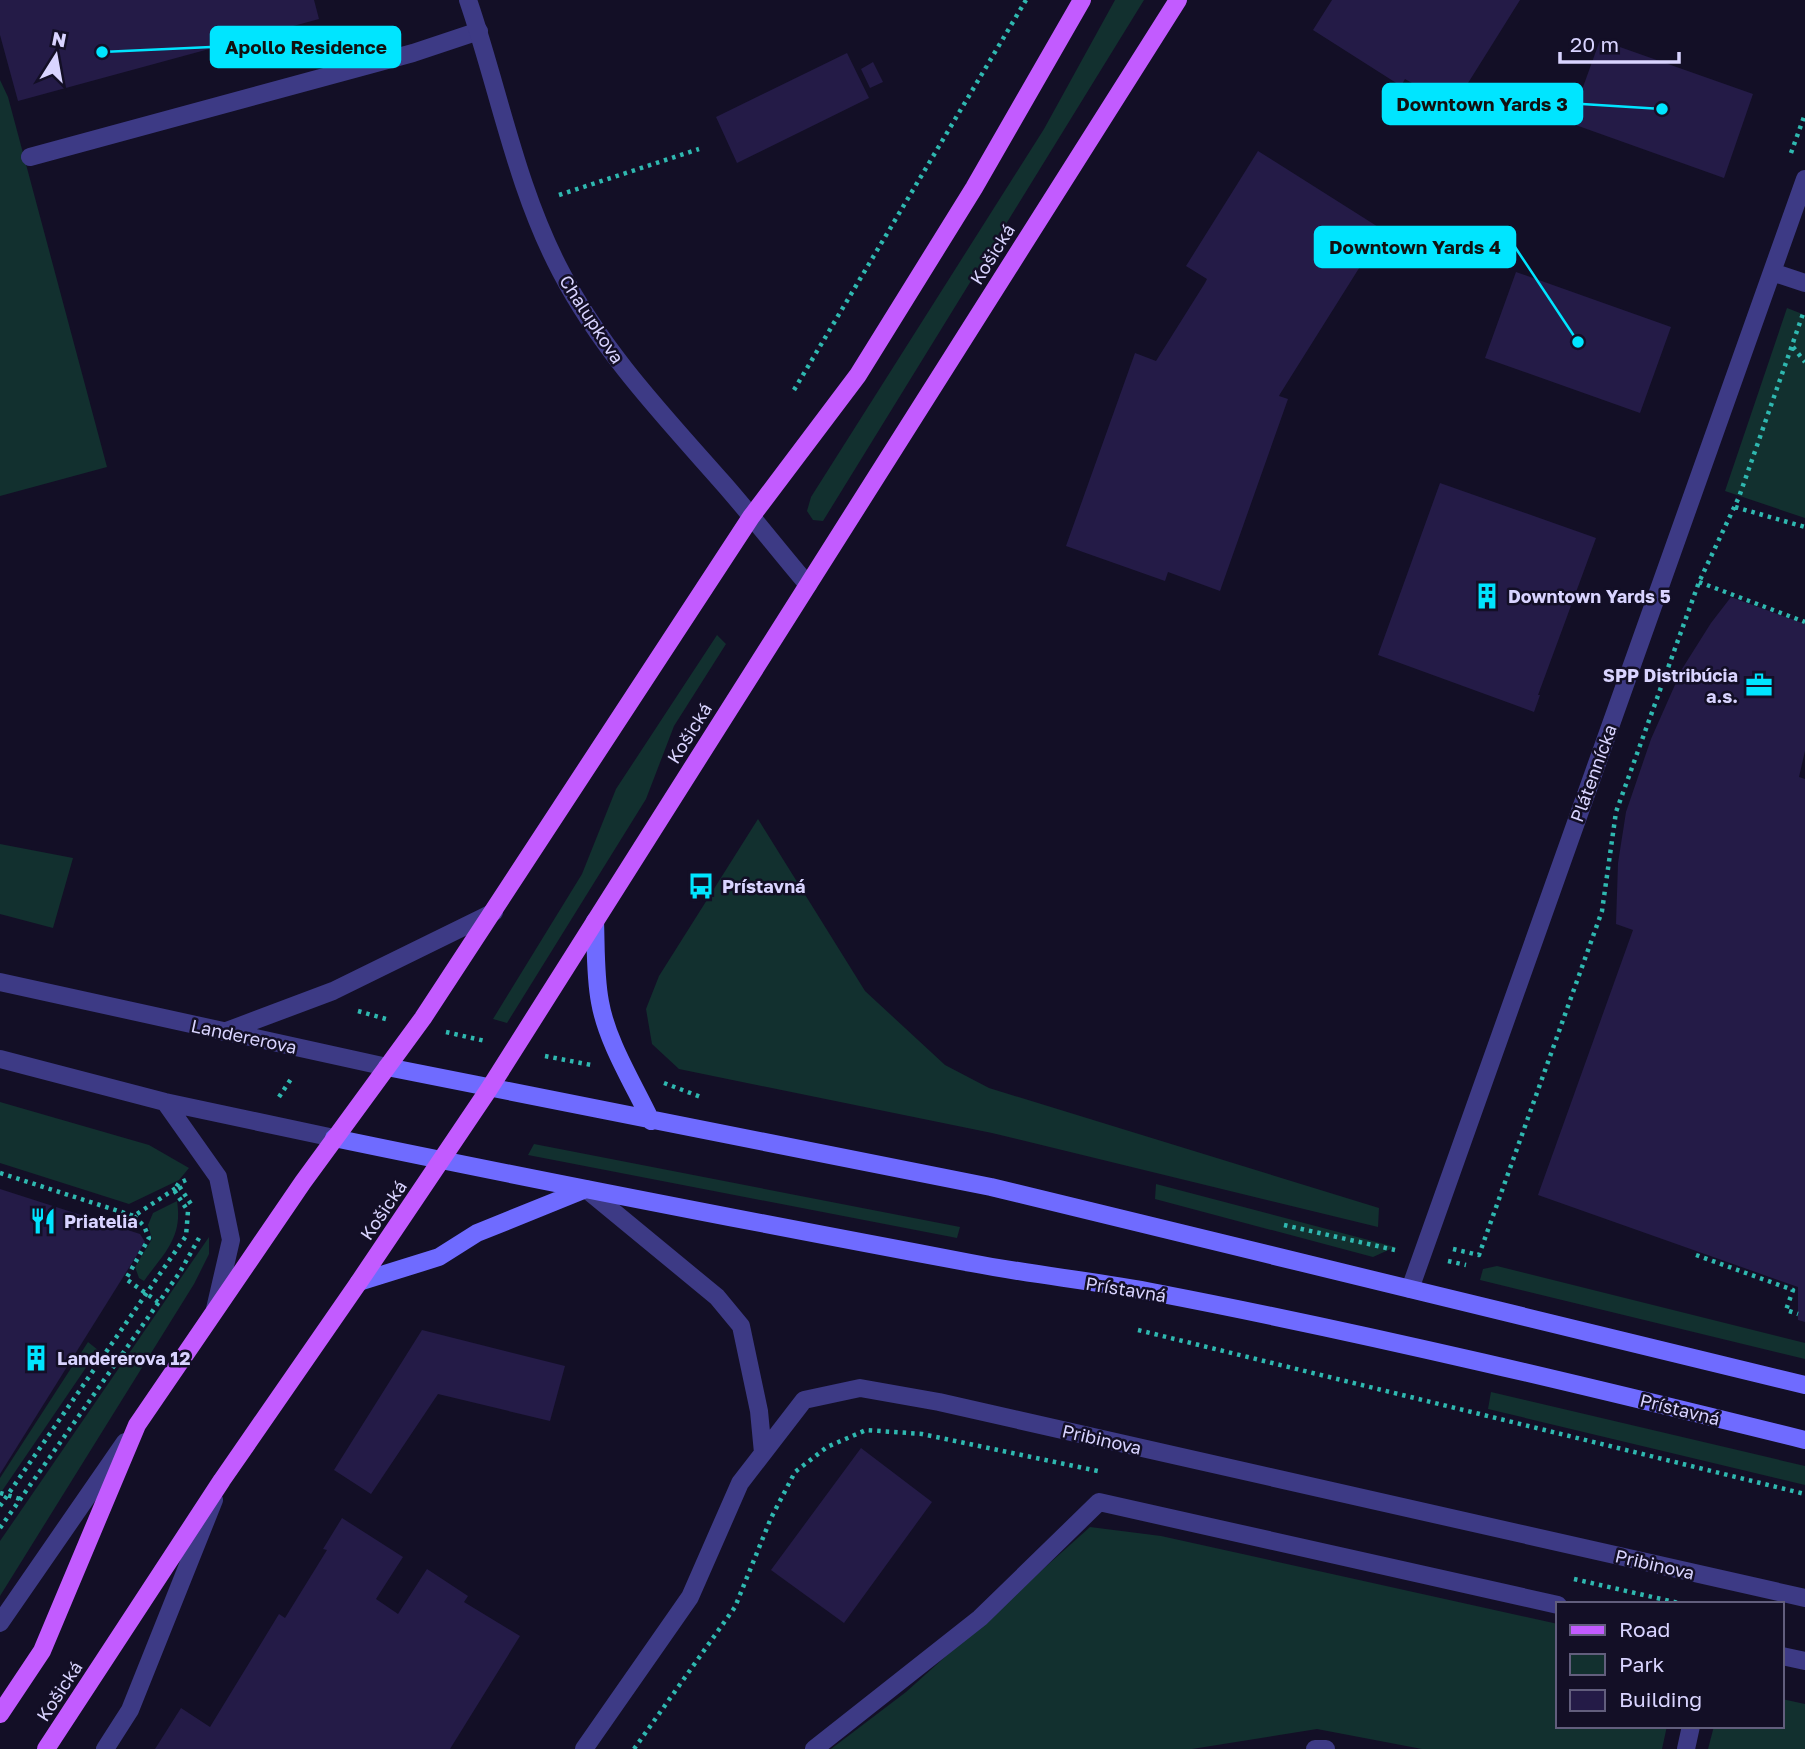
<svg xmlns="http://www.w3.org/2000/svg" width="1805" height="1749" font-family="'Golos Text',sans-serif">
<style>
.green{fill:#12302f}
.building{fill:#241b47}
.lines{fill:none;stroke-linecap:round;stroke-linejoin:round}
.path{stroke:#2fb8b0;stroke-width:4.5;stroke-dasharray:3.5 5;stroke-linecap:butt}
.service{stroke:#3d3a85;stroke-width:18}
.minor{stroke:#3d3a85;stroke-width:18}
.tertiary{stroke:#3d3a85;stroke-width:18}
.secondary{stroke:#6f6bff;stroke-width:18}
.primary{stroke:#c25bff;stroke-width:18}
.labels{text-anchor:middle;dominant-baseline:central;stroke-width:5;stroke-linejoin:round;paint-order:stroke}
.street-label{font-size:18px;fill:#d9d4ff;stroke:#130f26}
.poi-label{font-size:18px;font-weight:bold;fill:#d9d4ff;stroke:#130f26;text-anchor:start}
.leader{fill:none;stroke:#00e5ff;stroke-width:2.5}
.callout-dot{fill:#00e5ff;stroke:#130f26;stroke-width:2.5}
.callout{fill:#00e5ff;stroke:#00e5ff;stroke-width:2.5}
.callout-label{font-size:19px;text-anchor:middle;font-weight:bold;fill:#111}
</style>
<rect width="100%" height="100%" fill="#130f26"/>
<path class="green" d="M1115 0H1144L823 521 813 520 807 511 811 497 1044 129Z
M0 80 8 97 107 467 0 496Z
M1787 308 1805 315V518L1725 491Z
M717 635 726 644 674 726 646 799 507 1023 493 1019 582 874 616 789Z
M758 819 865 991 945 1065 989 1088 1379 1208 1378 1227 992 1133 679 1069 652 1044 646 1009 659 976Z
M0 844 73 858 53 928 0 914Z
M0 1102 149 1145 189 1168 179 1180 129 1204 0 1163Z
M534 1144 960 1227 957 1238 528 1155Z
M1156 1184 1395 1247 1373 1257 1155 1199Z
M177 1201C183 1238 164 1253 144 1281L139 1278 135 1267 152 1239 148 1225 153 1213Z
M209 1237V1254L194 1284 0 1596V1541Z
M1497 1266 1805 1343V1359L1480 1280 1483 1269Z
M88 1342 98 1350 2 1491 0 1490V1478Z
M1491 1392 1805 1466V1485L1488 1409Z
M1090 1527 1161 1536 1558 1624V1726H1667L1662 1749H1422L1317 1729 1192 1749H831L906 1692Z
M1782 1699 1805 1704V1749H1708L1714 1726H1782Z"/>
<path class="building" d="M0 0H314L319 19 18 101 0 35Z
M1332 0H1520L1453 107 1405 79 1401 86 1313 30Z
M1600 40 1753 94 1724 178 1570 123Z
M847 53 869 98 737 163 716 117Z
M873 62 883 82 870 88 861 69Z
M1258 151 1383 230 1280 394 1279 396 1288 399 1220 591 1168 572 1165 581 1066 546 1135 353 1156 361 1205 283 1207 279 1186 266Z
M1516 272 1671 327 1640 413 1485 358Z
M1440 483 1596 538 1538 695H1540L1534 712 1378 655Z
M1731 597 1805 624V751L1799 777 1805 779V1322L1798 1320V1287L1538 1195 1633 930 1616 924 1618 863 1626 812 1651 739 1682 669 1711 623Z
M0 1189 140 1234 145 1242 0 1474Z
M422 1330 565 1366 550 1421 438 1394 371 1494 334 1470Z
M861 1448 932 1502 844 1623 771 1570Z
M342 1518 403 1557 376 1599 398 1614 427 1569 468 1596 464 1602 520 1636 450 1749H155L181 1708 210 1727 279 1614 285 1618 327 1550 323 1549Z"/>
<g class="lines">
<path class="path" d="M1791 153 1805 114
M559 195 699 149
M1793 347 1805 362
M794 390 1026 0
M1735 507 1805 527
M1699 582 1805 622
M358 1011 386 1019
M446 1032 485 1041
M545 1056 591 1065
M664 1083 701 1097
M279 1097 293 1076
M0 1173 134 1216 179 1186 193 1207
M134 1216 144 1226 149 1238 126 1279 158 1302
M1284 1225 1395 1250
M1453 1249 1479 1255 1602 911 1616 812 1699 582 1739 497 1804 311
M1696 1255 1793 1290 1786 1310 1798 1314
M1448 1261 1466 1265
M1138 1330 1805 1494
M0 1493 20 1499
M0 1506 186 1236 188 1211 174 1190 179 1183 186 1180
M0 1528 180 1272 199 1238
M1574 1579 1683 1604
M634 1749 735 1607 771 1518 795 1472 827 1447 866 1430 922 1434 1098 1471"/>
<path class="service" d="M30 157 413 53 479 31
M1782 1656 1805 1661
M814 1749 980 1618 1099 1502 1558 1605
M1315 1749H1326
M1686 1749 1691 1726"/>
<path class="minor" d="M468 0C499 90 516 187 561 272 602 351 664 416 723 483 752 516 779 551 808 585
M1772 272 1805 283
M586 1189 717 1297 741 1326 759 1411 763 1453
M1410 1289 1805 179
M0 1623 125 1442
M105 1749 130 1710 214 1500
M584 1749 690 1597 740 1483 804 1400 860 1388 939 1402 1805 1598"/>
<path class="tertiary" d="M0 982 387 1067
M224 1032 333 991 494 912
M0 1059 165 1102 334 1138
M165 1102 218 1177 231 1240 215 1309"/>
<path class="secondary" d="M595 921C596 947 595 976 600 1002 607 1042 633 1083 651 1121
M387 1067 991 1187 1805 1385
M334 1138C546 1182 758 1223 971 1263 1033 1275 1096 1281 1157 1293 1375 1335 1590 1387 1805 1440
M359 1282 439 1257 477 1233 586 1189"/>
<path class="primary" d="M0 1714 42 1651 137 1425 303 1182 423 1018 751 517 858 375 974 188 1082 0
M46 1749 222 1480 359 1282 489 1089 1178 0"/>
</g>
<defs>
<g id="building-bare" transform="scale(2.1)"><path d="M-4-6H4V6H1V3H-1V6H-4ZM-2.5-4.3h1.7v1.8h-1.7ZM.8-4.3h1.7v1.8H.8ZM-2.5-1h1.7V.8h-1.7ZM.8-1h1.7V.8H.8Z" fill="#00e5ff" stroke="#130f26" stroke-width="2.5" paint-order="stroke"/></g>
<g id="office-bare" transform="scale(2.1)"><path d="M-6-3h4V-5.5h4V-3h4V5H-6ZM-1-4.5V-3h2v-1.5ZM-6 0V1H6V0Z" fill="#00e5ff" stroke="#130f26" stroke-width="2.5" paint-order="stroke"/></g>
<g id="bus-bare" transform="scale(2.1)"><path d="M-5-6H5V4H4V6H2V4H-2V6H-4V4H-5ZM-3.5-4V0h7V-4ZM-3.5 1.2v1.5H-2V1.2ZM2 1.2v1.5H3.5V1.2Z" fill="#00e5ff" stroke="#130f26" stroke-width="2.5" paint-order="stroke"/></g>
<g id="restaurant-bare" transform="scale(2.1)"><path d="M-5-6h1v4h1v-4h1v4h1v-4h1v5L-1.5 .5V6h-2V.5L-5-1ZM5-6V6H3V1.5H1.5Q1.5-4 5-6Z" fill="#00e5ff" stroke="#130f26" stroke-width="2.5" paint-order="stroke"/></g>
</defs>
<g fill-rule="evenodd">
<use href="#building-bare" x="1487" y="596"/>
<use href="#office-bare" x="1759" y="685"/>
<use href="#bus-bare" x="701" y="886"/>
<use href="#restaurant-bare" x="43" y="1221"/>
<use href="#building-bare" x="36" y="1358"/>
</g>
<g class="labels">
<g class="street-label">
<text transform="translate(992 254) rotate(-58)">Košická</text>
<text transform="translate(592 319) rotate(57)">Chalupkova</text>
<text transform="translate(689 733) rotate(-58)">Košická</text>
<text transform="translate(1593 773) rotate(-70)">Plátennícka</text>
<text transform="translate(244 1036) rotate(12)">Landererova</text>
<text transform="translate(383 1210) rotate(-56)">Košická</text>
<text transform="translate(1126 1289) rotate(9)">Prístavná</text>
<text transform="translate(1680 1409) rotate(14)">Prístavná</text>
<text transform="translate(1102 1439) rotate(13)">Pribinova</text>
<text transform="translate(1655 1564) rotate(13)">Pribinova</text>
<text transform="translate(59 1691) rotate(-57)">Košická</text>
</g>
<g class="poi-label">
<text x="1508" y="596">Downtown Yards 5</text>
<text x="1738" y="675" text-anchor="end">SPP Distribúcia<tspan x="1738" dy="21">a.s.</tspan></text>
<text x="722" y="886">Prístavná</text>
<text x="64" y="1221">Priatelia</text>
<text x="57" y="1358">Landererova 12</text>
</g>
</g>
<path class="leader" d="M102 52L211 47M1662 109L1582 104M1578 342L1515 247"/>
<g class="callout-dot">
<circle cx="102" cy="52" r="7"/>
<circle cx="1662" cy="109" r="7"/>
<circle cx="1578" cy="342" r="7"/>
</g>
<g class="callout">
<rect x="211" y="27" width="189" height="40" rx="7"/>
<rect x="1383" y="84" width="199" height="40" rx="7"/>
<rect x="1315" y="227" width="200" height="40" rx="7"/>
</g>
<g class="callout-label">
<text x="306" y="54">Apollo Residence</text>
<text x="1482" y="111">Downtown Yards 3</text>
<text x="1415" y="254">Downtown Yards 4</text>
</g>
<rect x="1556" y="1602" width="228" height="126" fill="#130f26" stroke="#625e7d" stroke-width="2"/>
<rect x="1570" y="1625" width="35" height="10" fill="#c25bff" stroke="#625e7d" stroke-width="2"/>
<text x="1619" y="1637" font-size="21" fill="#d9d4ff">Road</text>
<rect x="1570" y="1654" width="35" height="21" fill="#12302f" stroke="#625e7d" stroke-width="2"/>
<text x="1619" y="1672" font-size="21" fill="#d9d4ff">Park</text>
<rect x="1570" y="1690" width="35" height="21" fill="#241b47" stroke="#625e7d" stroke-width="2"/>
<text x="1619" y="1707" font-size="21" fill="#d9d4ff">Building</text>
<g transform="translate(56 56) rotate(11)" stroke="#130f26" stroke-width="5" paint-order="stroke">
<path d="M0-5L12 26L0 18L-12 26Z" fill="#d9d4ff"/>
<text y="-10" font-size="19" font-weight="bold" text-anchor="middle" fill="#d9d4ff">N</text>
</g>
<path d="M1560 52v10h119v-10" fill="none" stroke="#d9d4ff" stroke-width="3.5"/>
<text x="1570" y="52" font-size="21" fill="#d9d4ff" stroke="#130f26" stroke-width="5" paint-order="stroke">20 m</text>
</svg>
